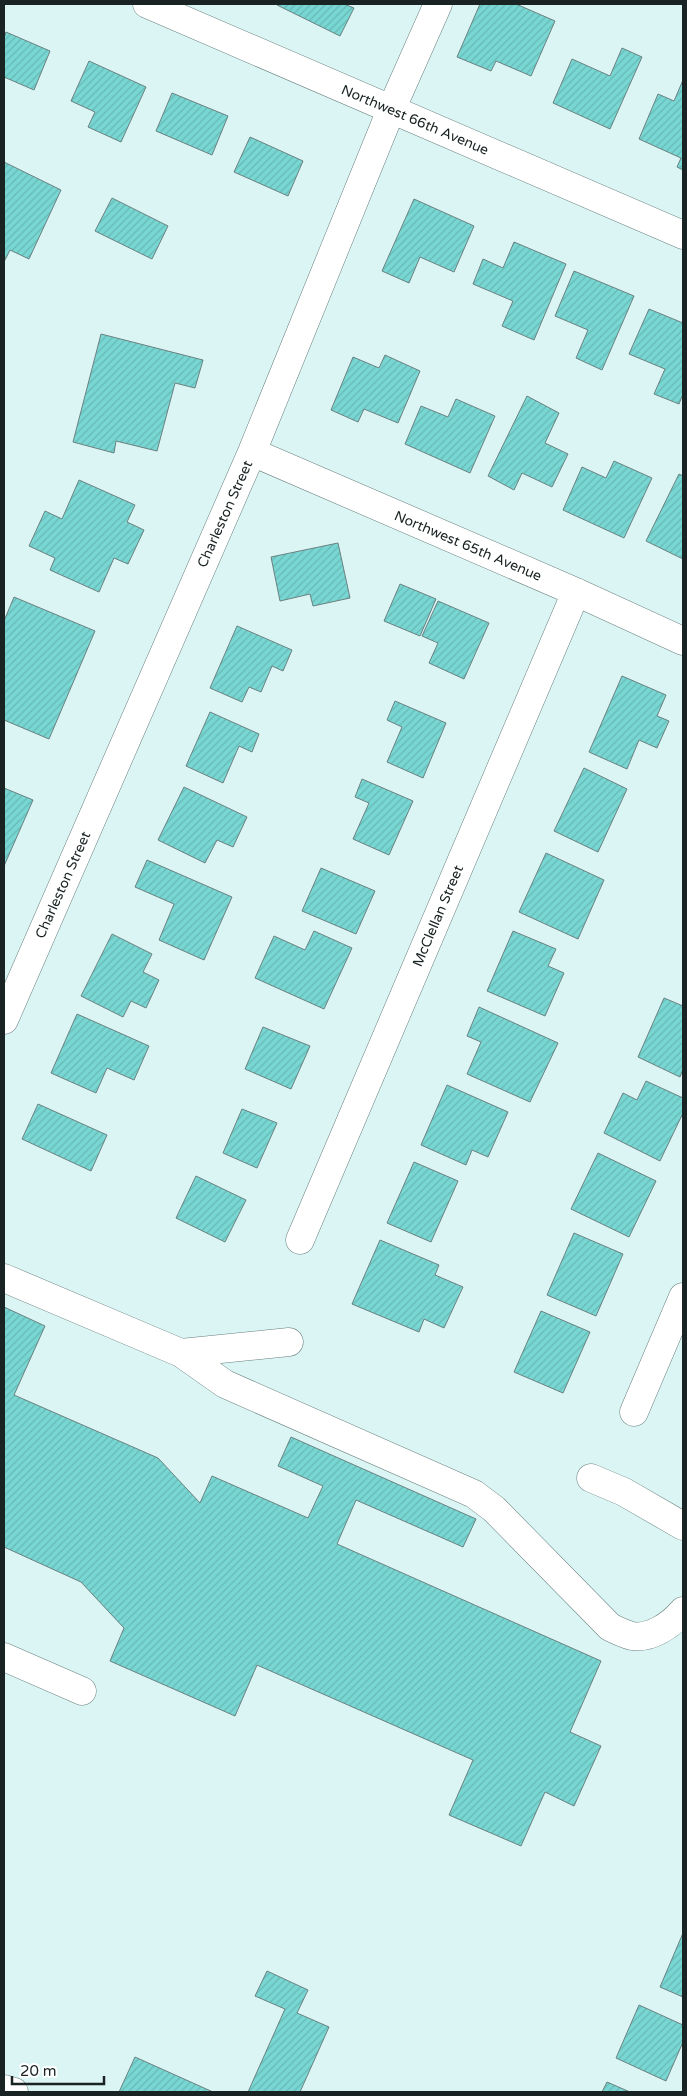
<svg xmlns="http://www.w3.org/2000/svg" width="687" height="2096" font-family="'Varela Round',sans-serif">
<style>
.building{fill:url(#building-hatch);stroke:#6a8180}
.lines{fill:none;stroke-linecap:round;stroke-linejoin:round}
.minor-casing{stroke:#69807f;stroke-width:29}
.minor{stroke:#fff;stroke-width:28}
.labels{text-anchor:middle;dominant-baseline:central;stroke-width:5;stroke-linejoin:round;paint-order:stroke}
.street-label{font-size:14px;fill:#1a2323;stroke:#fff}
</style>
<defs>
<pattern id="building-hatch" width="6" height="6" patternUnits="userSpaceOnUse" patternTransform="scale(1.25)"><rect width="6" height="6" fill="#78d7d3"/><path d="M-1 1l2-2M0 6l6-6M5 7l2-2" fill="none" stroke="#67b8b5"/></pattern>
</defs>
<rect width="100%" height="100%" fill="#dbf5f4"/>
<path class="building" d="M278 4H344L354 8 340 36 277 5Z
M480 4H516L555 21 531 76 496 61 491 71 457 57Z
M6 32 50 51 34 90 4 77V38Z
M622 48 642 57 610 129 553 103 572 59 610 76Z
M89 61 146 87 121 142 88 127 95 112 71 101Z
M683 80V170L677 167 681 158 639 139 658 94 674 101Z
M172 93 228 116 212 155 156 131Z
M250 137 303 161 288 196 234 172Z
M4 162 61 190 29 259 10 250 4 262Z
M112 198 168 226 152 259 95 231Z
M414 199 474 226 454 272 420 257 409 283 382 271Z
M514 242 566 264 534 340 502 326 513 301 473 284 483 259 503 268Z
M574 271 634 296 602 370 576 358 588 330 555 316Z
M649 309 683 323V394L679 404 654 394 665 369 629 354Z
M101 334 203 360 195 388 175 383 157 451 116 441 114 453 73 442Z
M385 355 420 371 398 423 364 409 358 422 331 410 353 357 379 368Z
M527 396 559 413 545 443 568 454 552 487 522 473 514 490 488 476Z
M456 399 495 416 470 473 405 444 421 406 448 417Z
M614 461 652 478 624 538 563 510 582 467 606 478Z
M679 474 683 476V559L646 541Z
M79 480 135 505 127 522 144 530 128 564 114 558 99 592 50 570 55 558 29 546 45 511 62 519Z
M338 543 350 598 313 606 310 594 280 601 271 557Z
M400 584 436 599 420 636 384 621Z
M14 597 95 631 49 739 4 720V621Z
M438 601 489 623 464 679 429 663 438 643 422 636Z
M237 626 292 650 283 671 272 666 261 692 249 687 242 702 210 688Z
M622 676 666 695 657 716 669 721 657 748 639 740 627 769 589 752Z
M395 701 446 723 423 778 387 762 402 727 387 720Z
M210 712 259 734 252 752 239 746 223 783 186 766Z
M584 768 627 789 598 852 554 831Z
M362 779 413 801 389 855 353 839 369 803 355 797Z
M184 787 247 817 233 847 217 840 205 863 158 840Z
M4 788 33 800 4 866Z
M546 853 604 880 578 939 519 912Z
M147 860 232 897 204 960 159 940 174 904 135 887Z
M321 868 375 891 356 934 302 911Z
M314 931 352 948 324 1009 255 978 274 936 305 950Z
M513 931 556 949 548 966 564 973 545 1016 487 991Z
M112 934 152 954 143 972 159 980 146 1008 131 1001 123 1017 81 996Z
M664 998 683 1006V1069L680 1077 638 1057Z
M479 1007 558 1043 530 1102 467 1074 481 1042 467 1036Z
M77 1014 149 1046 134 1080 107 1068 96 1093 51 1073Z
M263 1027 310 1046 291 1089 245 1069Z
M646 1081 683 1098V1113L660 1161 604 1133 623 1093 637 1100Z
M447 1085 508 1112 488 1157 472 1150 466 1165 421 1145Z
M38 1104 107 1135 91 1171 22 1139Z
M242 1109 277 1123 257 1168 223 1153Z
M598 1153 656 1181 629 1237 571 1209Z
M414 1162 458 1181 431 1242 387 1223Z
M196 1176 246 1200 225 1242 176 1218Z
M574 1233 623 1254 596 1316 547 1295Z
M380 1240 439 1265 435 1275 463 1287 444 1328 424 1319 419 1332 352 1304Z
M4 1307 45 1326 14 1395 158 1458 200 1503 212 1476 308 1518 323 1486 278 1466 291 1437 476 1519 463 1547 356 1500 337 1544 601 1661 570 1732 601 1746 574 1806 545 1792 521 1846 449 1815 473 1760 257 1665 235 1716 110 1661 124 1628 81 1582 4 1547Z
M541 1311 590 1332 563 1393 514 1372Z
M683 1933V1997L660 1987Z
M267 1971 308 1990 297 2013 329 2027 300 2092H248L285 2009 255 1996Z
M639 2005 683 2025V2042L666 2081 616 2058Z
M135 2057 213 2092H119Z
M607 2082 630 2092H602Z"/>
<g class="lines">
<g class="minor-casing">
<path id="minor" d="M147 4 683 235
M252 452 576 592 683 641
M4 1020 252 452 391 110 438 4
M300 1240 576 592
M4 1278 181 1353 225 1384 474 1494 494 1509 610 1627C616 1630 624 1634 632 1636 651 1639 671 1625 683 1611
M181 1353 289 1342
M634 1412 683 1297
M591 1478 624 1492 683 1526
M4 1657 82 1691
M4 2089 14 2092"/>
</g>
<use href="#minor" class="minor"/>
</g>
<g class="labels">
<g class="street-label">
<text transform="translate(415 120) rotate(23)">Northwest 66th Avenue</text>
<text transform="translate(225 514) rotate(-66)">Charleston Street</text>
<text transform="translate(468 546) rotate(23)">Northwest 65th Avenue</text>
<text transform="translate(63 885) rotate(-66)">Charleston Street</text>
<text transform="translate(438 916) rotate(-67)">McClellan Street</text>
</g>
</g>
<rect width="687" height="2096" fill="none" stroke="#1a2323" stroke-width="10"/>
<path d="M12 2076v8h92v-8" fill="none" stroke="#1a2323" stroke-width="2.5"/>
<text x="20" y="2076" font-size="15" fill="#1a2323" stroke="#ffffff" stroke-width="4" paint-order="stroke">20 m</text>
</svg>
